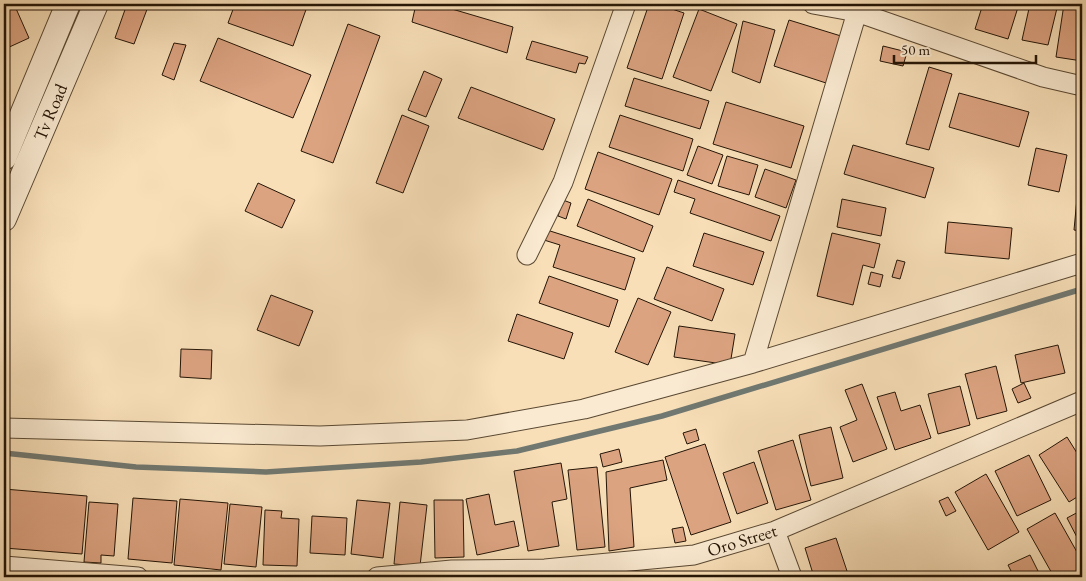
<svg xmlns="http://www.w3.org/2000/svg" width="1086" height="581" font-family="'EB Garamond',serif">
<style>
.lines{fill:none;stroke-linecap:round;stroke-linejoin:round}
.stream{stroke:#707871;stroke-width:5.5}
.building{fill:#dca381;stroke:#241506}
.minor-casing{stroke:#594832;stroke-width:21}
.tertiary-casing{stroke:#594832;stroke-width:26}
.minor{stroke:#faead1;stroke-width:19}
.tertiary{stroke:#faead1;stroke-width:24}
.labels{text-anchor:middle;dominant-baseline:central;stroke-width:5;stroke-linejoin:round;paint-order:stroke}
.street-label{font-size:18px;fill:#241506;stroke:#faead1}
</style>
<rect width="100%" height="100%" fill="#f8dfb8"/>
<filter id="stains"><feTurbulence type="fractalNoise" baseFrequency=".004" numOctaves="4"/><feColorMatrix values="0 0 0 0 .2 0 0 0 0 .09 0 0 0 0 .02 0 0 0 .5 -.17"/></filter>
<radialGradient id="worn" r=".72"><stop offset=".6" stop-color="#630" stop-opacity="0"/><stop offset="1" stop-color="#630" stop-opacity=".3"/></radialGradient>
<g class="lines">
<path class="stream" d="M4 453 136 467 266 472 421 462 517 451 662 416 1082 289"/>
</g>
<path class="building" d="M4 4H14L29 38 5 49Z
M127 4H149L134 44 115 38Z
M235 4H308L293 46 228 23Z
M416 4H435L513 27 507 53 412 22Z
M649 4H657L684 13 662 79 627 68Z
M983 4H1019L1008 39 975 29Z
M1030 4H1058L1048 45 1022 40Z
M1064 4H1082V61L1056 57Z
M699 9 737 24 711 91 673 77Z
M789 20 841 36 826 83 774 66Z
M743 21 775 30 760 83 732 72Z
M348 24 380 36 333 163 301 151Z
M218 38 311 75 293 118 200 81Z
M532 41 588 57 585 64 579 63 576 73 526 59Z
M174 43 186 45 174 80 162 75Z
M883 46 907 52 903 66 880 61Z
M929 67 952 74 929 150 906 144Z
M424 71 442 79 426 117 408 110Z
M634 78 709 101 700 129 625 106Z
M471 87 555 119 543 150 458 118Z
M959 93 1029 112 1019 147 949 127Z
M726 102 804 126 791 168 713 144Z
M402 115 429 126 403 193 376 183Z
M620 115 693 139 683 171 609 147Z
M853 145 934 168 925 198 844 174Z
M698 146 723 155 712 184 687 175Z
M1036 148 1067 155 1059 192 1028 185Z
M598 152 672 179 659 215 585 189Z
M727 156 758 165 749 195 718 186Z
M765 169 796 180 786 208 755 197Z
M678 180 780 216 771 241 690 213 695 199 674 192Z
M258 183 295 200 282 228 245 211Z
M1077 198 1082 199V231L1074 230Z
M588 199 653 226 643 252 577 226Z
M842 199 886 208 881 236 837 227Z
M563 200 571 203 566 219 558 216Z
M948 222 1012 228 1009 259 945 253Z
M547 230 635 258 625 290 553 267 560 245 544 240Z
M704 233 764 252 753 285 693 266Z
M832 233 880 244 874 268 863 265 853 305 817 296Z
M897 260 905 262 900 279 892 277Z
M667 267 724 289 712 321 654 299Z
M871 272 883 275 880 287 868 284Z
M549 276 618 300 609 327 539 303Z
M271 295 313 311 299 346 257 330Z
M638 298 671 312 648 365 615 352Z
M517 314 573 333 564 359 508 341Z
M679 326 735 334 730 365 674 357Z
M1058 345 1065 373 1021 383 1015 355Z
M181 349 212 350 211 379 180 377Z
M996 366 1007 411 977 419 965 374Z
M1024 383 1031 398 1018 403 1012 389Z
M862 384 887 449 853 462 840 427 857 420 845 390Z
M960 386 970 425 938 434 928 394Z
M895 392 901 411 920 405 931 438 895 450 877 397Z
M831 427 843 478 811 486 799 435Z
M696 429 699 440 687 444 683 433Z
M1067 437 1082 461V494L1069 502 1039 455Z
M793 440 811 500 776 510 758 451Z
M705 444 731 522 691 535 665 457Z
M619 449 622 462 603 467 600 454Z
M1029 455 1051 500 1017 516 995 471Z
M663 460 667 480 630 488 634 547 609 551 606 472Z
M754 462 768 503 737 514 723 473Z
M561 463 567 499 552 502 559 546 528 551 514 471Z
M597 467 605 547 577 550 568 470Z
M986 474 1019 532 988 550 955 492Z
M4 489 87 496 82 554 4 548Z
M489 494 495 525 514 521 519 546 477 555 466 499Z
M948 497 956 511 946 516 939 501Z
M133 498 177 501 172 563 128 559Z
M180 499 228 503 221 570 174 565Z
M357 500 390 503 383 558 351 554Z
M434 500H463L464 557 435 558Z
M89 502 118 504 114 556 101 555V563L84 562Z
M400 502 427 505 420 566 394 564Z
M230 504 262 507 256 567 224 564Z
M265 510 282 511 281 518 299 519 297 566 263 565Z
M1082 510V547L1067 518Z
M1055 513 1082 561V577H1054L1027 529Z
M312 516 347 518 345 555 310 553Z
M683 527 686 541 675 543 672 529Z
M836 538 849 577H814L805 548Z
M1030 555 1041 577H1014L1008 565Z
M760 572 762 577H744Z"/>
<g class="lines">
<g class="minor-casing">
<path id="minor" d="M813 4 857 12 1043 77 1082 86
M527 255 563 182 626 4
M753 363 857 12
M4 428 320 436 467 430 584 409 753 363 1082 263
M775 531 792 577
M4 566 138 577
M377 577 452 570 545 569 694 555 775 531 1082 401"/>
</g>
<g class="tertiary-casing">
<path id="tertiary" d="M4 158 68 4
M4 219 96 4"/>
</g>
<use href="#minor" class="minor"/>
<use href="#tertiary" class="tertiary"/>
</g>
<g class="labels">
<g class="street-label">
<text transform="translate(50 112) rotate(-67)">Tv Road</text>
<text transform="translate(742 540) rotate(-17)">Oro Street</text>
</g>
</g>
<rect width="1086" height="581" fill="none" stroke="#f8dfb8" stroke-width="20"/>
<rect x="5" y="5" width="1076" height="571" fill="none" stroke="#241506" stroke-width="2.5"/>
<rect x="10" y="10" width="1066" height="561" fill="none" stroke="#241506"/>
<path d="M894 55v8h142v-8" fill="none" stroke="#241506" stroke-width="2.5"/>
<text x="901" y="55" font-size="15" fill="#241506" stroke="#faead1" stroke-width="4" paint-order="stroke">50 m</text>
<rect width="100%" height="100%" filter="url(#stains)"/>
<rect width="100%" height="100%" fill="url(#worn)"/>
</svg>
